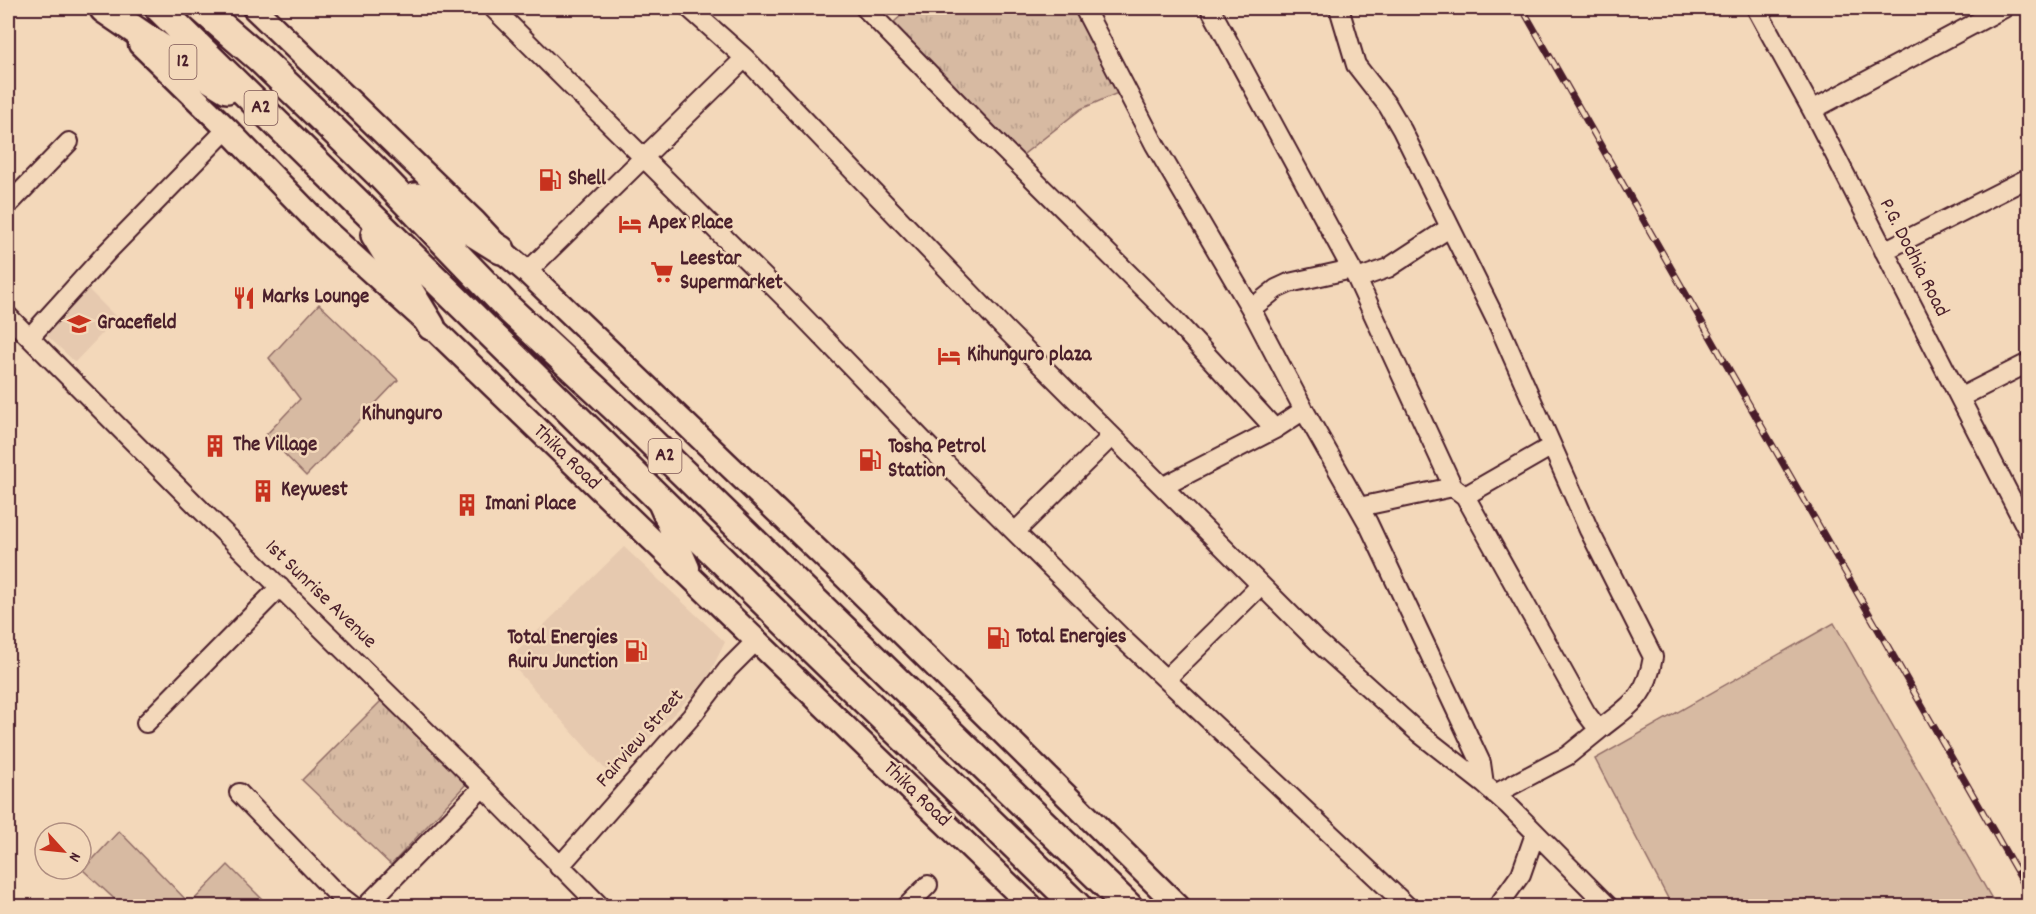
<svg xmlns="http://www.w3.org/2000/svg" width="2036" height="914" font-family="Dekko,sans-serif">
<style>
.built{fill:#e6c9af}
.green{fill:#d7baa2;stroke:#906c66;stroke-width:1.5}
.park{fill:url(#park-tufts);stroke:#906c66;stroke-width:1.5}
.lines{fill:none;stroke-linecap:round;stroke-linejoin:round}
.minor-casing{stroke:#4a1f2b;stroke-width:22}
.major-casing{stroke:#4a1f2b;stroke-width:27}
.highway-casing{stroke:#4a1f2b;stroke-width:32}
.minor{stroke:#f3d8ba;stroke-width:18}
.major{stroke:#f3d8ba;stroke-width:22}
.highway{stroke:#f3d8ba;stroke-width:27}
.rail-casing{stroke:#4a1f2b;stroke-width:7}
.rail{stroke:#f3d8ba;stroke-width:4.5;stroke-dasharray:14;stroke-linecap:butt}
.labels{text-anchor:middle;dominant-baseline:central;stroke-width:5;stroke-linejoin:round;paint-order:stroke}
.shield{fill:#f3d8ba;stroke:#7d5656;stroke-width:1.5}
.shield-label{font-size:20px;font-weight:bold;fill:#4a1f2b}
.poi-label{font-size:21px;font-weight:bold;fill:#4a1f2b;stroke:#f3d8ba;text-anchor:start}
.street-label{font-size:21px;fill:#4a1f2b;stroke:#f3d8ba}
.neighbourhood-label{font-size:22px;font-weight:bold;fill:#4a1f2b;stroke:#f3d8ba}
</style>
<defs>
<pattern id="park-tufts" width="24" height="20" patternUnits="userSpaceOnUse" patternTransform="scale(1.5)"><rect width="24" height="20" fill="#d7baa2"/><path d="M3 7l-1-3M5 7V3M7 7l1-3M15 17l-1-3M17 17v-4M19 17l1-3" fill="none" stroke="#ba9f8c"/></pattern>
</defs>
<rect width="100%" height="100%" fill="#f3d8ba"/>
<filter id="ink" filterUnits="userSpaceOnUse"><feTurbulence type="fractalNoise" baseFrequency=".0167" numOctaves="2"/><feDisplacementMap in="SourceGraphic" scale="12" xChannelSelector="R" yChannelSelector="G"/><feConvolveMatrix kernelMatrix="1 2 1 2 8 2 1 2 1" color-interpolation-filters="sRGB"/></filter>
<g filter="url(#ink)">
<path class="built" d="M85 286 117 318 75 362 42 331Z
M624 547 725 642 706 681 612 777 508 660Z"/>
<path class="green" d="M319 304 398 380 306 476 266 435 300 399 269 358Z
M1834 623 1996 906H1672L1595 759Z
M119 831 190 904 228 865 269 906H122L83 870Z"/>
<path class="park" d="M910 8H1074L1118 93 1081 109 1015 161 886 29Z
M384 698 467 783 391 865 302 780Z"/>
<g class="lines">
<g class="minor-casing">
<path id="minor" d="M493 8 793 306 934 452 1123 639 1407 906
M689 8 745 58 1006 330 1319 643 1419 733 1484 784 1508 805 1608 906
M865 8 989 135 1171 316 1275 429 1304 410
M1084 8 1155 145 1251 309 1304 410 1368 523 1481 763 1484 784
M1210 8 1357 279 1453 487 1465 496 1586 713 1599 730C1630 705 1646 699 1653 657L1589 530 1499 326 1402 130 1388 106 1356 65 1339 8
M1756 8 1812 110 2028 531
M1812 110 2004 8
M8 205 69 142
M1884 251 2028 178
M527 272 745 58
M1357 279 1388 268 1449 228
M1251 309 1276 289 1289 283 1352 269
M8 316 195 504 483 787 600 906
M30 337 108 251 227 129
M1961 397 2028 363
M1164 486 1275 429
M1465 496 1552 446
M1359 507 1453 487
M1015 532 1112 436
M1166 679 1261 585
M146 723 280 587
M239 793 335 892 353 906
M1495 794 1567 756 1599 730
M559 867 691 717 728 669 757 640
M366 906 483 787
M907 906 928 885
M1498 906 1521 874 1535 834"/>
</g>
<g class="major-casing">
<path id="major" d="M254 8 475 222 501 250 527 272 838 570 1178 906
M140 44 227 129 324 229 431 326 1031 906
M659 502 688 568"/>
</g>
<g class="highway-casing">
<path id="highway" d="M159 8 809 646 1077 906
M201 8 260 59 379 174 509 309 638 429 1128 906
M104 9 170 54 227 89
M416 197 501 250
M375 235 431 326"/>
</g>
<use href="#minor" class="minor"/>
<use href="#major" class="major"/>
<use href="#highway" class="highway"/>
<g class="rail-casing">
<path id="rail" d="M1522 8 2028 891"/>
</g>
<use href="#rail" class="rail"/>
</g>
</g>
<defs>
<g id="fuel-bare" transform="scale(1.8)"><path d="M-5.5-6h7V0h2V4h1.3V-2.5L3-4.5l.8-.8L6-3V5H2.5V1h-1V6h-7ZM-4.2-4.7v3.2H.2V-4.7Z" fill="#c8321e" stroke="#f3d8ba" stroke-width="2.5" paint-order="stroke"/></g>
<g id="hotel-bare" transform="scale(1.8)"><path d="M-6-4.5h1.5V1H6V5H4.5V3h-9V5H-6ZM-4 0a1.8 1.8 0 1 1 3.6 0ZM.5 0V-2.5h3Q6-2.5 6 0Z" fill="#c8321e" stroke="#f3d8ba" stroke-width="2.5" paint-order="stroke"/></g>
<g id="supermarket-bare" transform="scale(1.8)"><path d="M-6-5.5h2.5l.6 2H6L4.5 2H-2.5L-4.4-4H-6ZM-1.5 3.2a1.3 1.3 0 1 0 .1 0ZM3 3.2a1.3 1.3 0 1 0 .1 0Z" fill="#c8321e" stroke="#f3d8ba" stroke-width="2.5" paint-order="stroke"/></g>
<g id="restaurant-bare" transform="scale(1.8)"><path d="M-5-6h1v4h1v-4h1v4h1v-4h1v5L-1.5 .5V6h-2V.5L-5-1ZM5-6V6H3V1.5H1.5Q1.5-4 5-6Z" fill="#c8321e" stroke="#f3d8ba" stroke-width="2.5" paint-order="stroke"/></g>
<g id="school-bare" transform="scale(1.8)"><path d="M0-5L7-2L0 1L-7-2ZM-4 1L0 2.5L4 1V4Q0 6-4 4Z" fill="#c8321e" stroke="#f3d8ba" stroke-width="2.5" paint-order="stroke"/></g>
<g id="building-bare" transform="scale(1.8)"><path d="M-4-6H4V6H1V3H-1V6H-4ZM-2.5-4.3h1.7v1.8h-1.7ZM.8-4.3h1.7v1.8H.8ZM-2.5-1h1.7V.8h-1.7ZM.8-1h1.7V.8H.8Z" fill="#c8321e" stroke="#f3d8ba" stroke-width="2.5" paint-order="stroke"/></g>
</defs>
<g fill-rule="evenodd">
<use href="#fuel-bare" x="550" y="180"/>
<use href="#hotel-bare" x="630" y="224"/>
<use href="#supermarket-bare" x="662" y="272"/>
<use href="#restaurant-bare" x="244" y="298"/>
<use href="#school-bare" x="79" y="324"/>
<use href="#hotel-bare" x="949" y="356"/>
<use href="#building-bare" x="215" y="446"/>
<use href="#fuel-bare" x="870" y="460"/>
<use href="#building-bare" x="263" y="491"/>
<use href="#building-bare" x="467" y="505"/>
<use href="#fuel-bare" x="998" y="638"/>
<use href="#fuel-bare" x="636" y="651"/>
</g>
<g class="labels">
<g class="shield">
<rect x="169.5" y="45" width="27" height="34" rx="4.5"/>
<rect x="244.5" y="91" width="33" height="34" rx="4.5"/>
<rect x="648.5" y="439" width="33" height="34" rx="4.5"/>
</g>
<g class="shield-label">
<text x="183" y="62">12</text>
<text x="261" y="108">A2</text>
<text x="665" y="456">A2</text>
</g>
<g class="poi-label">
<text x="568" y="180">Shell</text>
<text x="648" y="224">Apex Place</text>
<text x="680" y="260">Leestar<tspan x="680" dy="24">Supermarket</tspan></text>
<text x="262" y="298">Marks Lounge</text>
<text x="97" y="324">Gracefield</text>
<text x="967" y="356">Kihunguro plaza</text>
<text x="233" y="446">The Village</text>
<text x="888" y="448">Tosha Petrol<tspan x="888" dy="24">Station</tspan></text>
<text x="281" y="491">Keywest</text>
<text x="485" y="505">Imani Place</text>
<text x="1016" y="638">Total Energies</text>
<text x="618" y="639" text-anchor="end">Total Energies<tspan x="618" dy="24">Ruiru Junction</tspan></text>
</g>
<g class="street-label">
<text transform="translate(1913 258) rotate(63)">P.G. Dodhia Road</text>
<text transform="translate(566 458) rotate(44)">Thika Road</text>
<text transform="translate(320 595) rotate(44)">1st Sunrise Avenue</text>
<text transform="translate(641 739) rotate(-49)">Fairview Street</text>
<text transform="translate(916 795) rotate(44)">Thika Road</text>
</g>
<g class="neighbourhood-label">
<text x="402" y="414">Kihunguro</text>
</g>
</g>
<rect width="2036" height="914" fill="none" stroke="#f3d8ba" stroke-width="30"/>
<rect x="15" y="15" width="2006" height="884" fill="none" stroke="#4a1f2b" stroke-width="2" filter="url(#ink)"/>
<g transform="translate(63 851) rotate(117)"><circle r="28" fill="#f3d8ba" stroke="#af8e81" stroke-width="1.5"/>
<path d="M0-4.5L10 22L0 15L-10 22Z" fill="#c8321e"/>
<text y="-9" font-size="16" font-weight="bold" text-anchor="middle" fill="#4a1f2b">N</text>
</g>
</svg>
